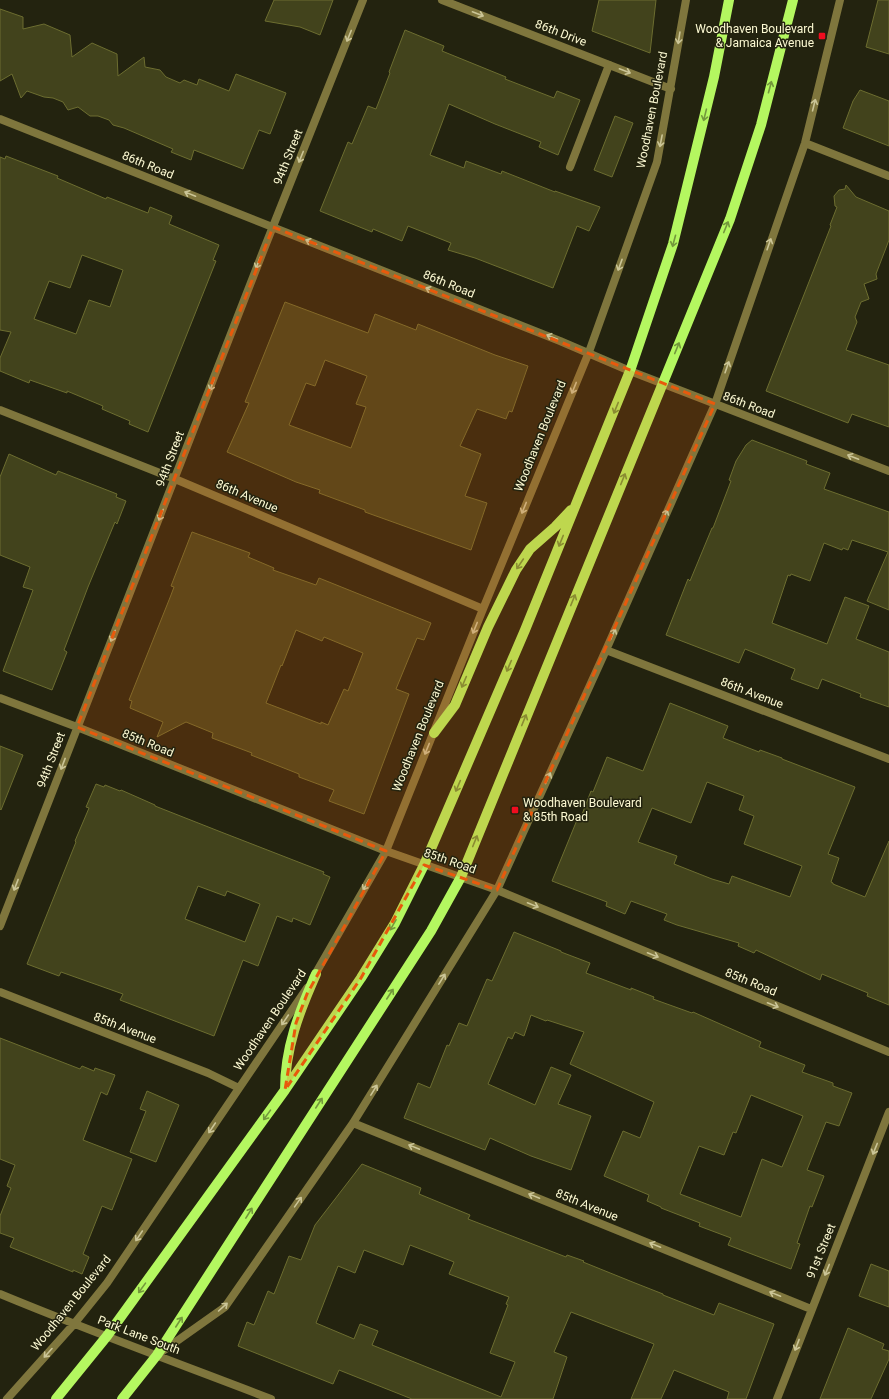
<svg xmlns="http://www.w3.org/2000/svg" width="889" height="1399" font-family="Roboto,sans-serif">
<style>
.building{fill:#42431c;stroke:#6c6d30;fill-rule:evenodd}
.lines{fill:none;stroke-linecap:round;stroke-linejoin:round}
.service{stroke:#7f763d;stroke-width:8}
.minor{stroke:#7f763d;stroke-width:8}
.primary{stroke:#b4f760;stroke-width:10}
.oneway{stroke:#cbc597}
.oneway2{stroke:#73983c}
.marked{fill:#e8590c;fill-opacity:0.2;stroke:#e8590c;stroke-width:3;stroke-dasharray:8 5;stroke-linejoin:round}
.poi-dot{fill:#ef0d1f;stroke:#23230f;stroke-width:1.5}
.labels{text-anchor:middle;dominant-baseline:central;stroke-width:3;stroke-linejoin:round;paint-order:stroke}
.poi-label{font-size:12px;fill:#fdfad3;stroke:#23230f;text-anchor:end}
.street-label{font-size:12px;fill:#fdfad3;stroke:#23230f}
</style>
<rect width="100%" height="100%" fill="#23230f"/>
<path class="building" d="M274 0H333L320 35 300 27 265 21Z
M599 0H656L650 53 592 31Z
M878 0H889V54L866 47Z
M0 9 23 17V29L44 24 70 35 72 57 92 43 117 54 118 76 144 57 145 67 160 70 166 77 180 83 184 80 197 85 199 79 229 91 236 74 286 93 270 134 259 130 243 169 194 150 191 160 171 152 173 149 124 128 113 125 109 120 98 116H90L78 107 68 110 63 102 53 98 44 97 27 91 21 98 12 74 0 81Z
M405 30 444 46 442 51 506 77 505 79 554 98 557 91 580 100 558 155 539 147 541 142 495 124 449 104 430 155 464 168 466 161 501 174 502 171 555 192V191L600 207 589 231 577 226 553 288 475 258 448 250 451 243 408 226 402 241 373 229 372 232 320 211 348 142 352 144 368 106 376 109 390 73 389 72Z
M860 90 889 101V146L843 128 853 101Z
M615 116 633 123 612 177 594 170Z
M6 156 58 176 57 178 106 199 107 197 148 213 150 207 172 216 169 224 219 245 213 260 216 261 148 432 129 424 130 421 102 409 103 406 67 391V393L30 380 29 383 0 371V358L11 332 0 330V157L5 159ZM82 255 123 270 110 307 89 300 76 334 34 319 49 281 70 288Z
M846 185 856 197 889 211V240L876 274 877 279 864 284 869 299 861 302 855 317 857 322 846 350 889 365V427L852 414 848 423 766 391 831 226 830 225 837 207 835 206 834 196 839 190 845 189Z
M285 302 368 333 375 314 416 330 418 324 495 355 528 366 512 412 509 411 506 419 477 409 460 446 481 454 465 496 487 503 471 550 365 512V510L319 493 320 490 296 482 227 452 249 403 245 402ZM325 360 367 376 356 404 366 407 351 448 289 425 306 383 315 386Z
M752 440 807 461 806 464 830 473 824 489 889 512V610L867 601 888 552 852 540 848 550 843 548 842 550 824 543 810 581 791 574 790 576 788 575 772 623 827 644 845 597 869 606 856 639 889 652V707L860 697 861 694 822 679 818 689 791 679 795 669 745 649 739 663 666 635 688 579 690 581 712 528H713L731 481 729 480 736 461 746 445Z
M9 454 56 475 58 471 117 494 116 497 126 501 117 524 115 522 88 587 64 650 67 652 52 690 3 671 33 590 23 587 30 567 0 555V477Z
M192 532 250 553 248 557 274 568 273 570 316 585 319 578 431 623 424 640 417 638 396 689 409 694 364 814 329 801 334 790 299 777V774L251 755 252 753 212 738 213 733 186 722 157 737 163 722 130 708 132 701 129 700 171 595 174 587 171 586ZM296 630 322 641 324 637 363 653 348 691 344 689 328 725 321 722V724L266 703 281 665 282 666Z
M670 703 728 726 723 738 759 752 760 750 782 758V759L855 787 828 854 839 858 831 882 833 883V884L865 897 889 841V1005L867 996 868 993 822 974 820 980 756 950 754 953 738 946 739 943 677 925 664 920 667 914 631 901 625 914 606 906 607 902 552 881 577 820 580 816 581 817 591 791 593 792 607 757 643 771ZM707 782 744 796 739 810 754 816 744 844 802 866 790 897 732 876 729 884 712 879 674 864 677 856 638 842 652 808 691 823Z
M0 746 23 755 1 810 0 809Z
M96 784 104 787 105 785 120 791 121 790 155 805V806L221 832 324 872 323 874 330 877 310 925 293 918 292 922 277 916 258 966 243 960 214 1036 120 1000 123 994 61 972 59 976 27 964 76 842 75 841 89 808 86 807ZM198 886 225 896 227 891 260 904 245 942 185 919Z
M514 932 561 951V952L590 963 586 973 631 990V988L654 997 653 999 692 1013 693 1012 761 1042 759 1047 805 1065 802 1072 833 1083V1086L852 1093 839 1126 826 1122 807 1170 824 1176 812 1207 810 1206 797 1243 800 1244 791 1269 728 1245 731 1238 699 1226 700 1223 661 1208V1207L647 1201 649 1195 604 1176 623 1131 640 1138 654 1102 570 1064 584 1032 547 1020 546 1021 531 1015 524 1036 515 1032 512 1039 508 1037 488 1084 535 1105 551 1067 571 1075 558 1104 591 1116 571 1170 531 1156 490 1138 485 1150 404 1118 418 1083 430 1088 447 1045 449 1046 459 1023 467 1026 487 979 492 981ZM751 1095 803 1116 782 1167 762 1159 741 1217 680 1194 699 1146 724 1155 733 1132 736 1133Z
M0 1038 80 1069 82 1066 94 1071 95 1068 115 1075 107 1095 101 1092 83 1140 132 1159 112 1210 102 1206 83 1254 89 1257 82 1274 73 1270V1272L10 1247 14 1238 0 1233V1216L11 1188 7 1186 15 1165 0 1159Z
M147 1091 179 1105 156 1162 130 1152 146 1111 140 1109Z
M362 1164 421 1188 419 1194 470 1215 468 1219 566 1257 567 1255 584 1261 583 1262 635 1283 663 1294V1295L714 1315 719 1303 774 1324 746 1399H727L729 1392 674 1370 661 1399H631L654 1344 571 1312 554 1352 567 1357 553 1399H412L339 1370 333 1384 238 1346 247 1322 254 1325 268 1291 274 1294 289 1256 301 1260 315 1225ZM410 1245 454 1262 449 1274 509 1297 506 1304 508 1305 490 1353 515 1362 501 1397 372 1345 378 1331 360 1324 354 1339 316 1323 338 1266 355 1273 364 1250 403 1265Z
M871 1264 889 1271V1307L859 1296Z
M848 1328 884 1344 882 1349 889 1351V1359L871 1399H820Z"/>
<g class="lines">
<path class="service" d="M570 167 609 65"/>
<path class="minor" d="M442 0 671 89
M0 119 560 341 630 371 889 471
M805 143 889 176
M0 410 175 479 483 609
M606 650 889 759
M0 698 77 727 386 851 497 890 889 1052
M0 926 264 249 363 0
M313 978 386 851 483 609 589 352 657 162 686 0
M0 992 208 1073 239 1088
M353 1123 811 1309
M0 1294C89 1331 180 1364 271 1399
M160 1353 225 1307 353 1123 497 890 606 650 715 404 805 143 840 0
M7 1399 74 1324 107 1283 307 988
M777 1399 889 1112"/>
<path class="primary" d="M434 733 455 705 488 627 516 570 530 549 555 527 571 510
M285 1090C285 1048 299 1012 316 974
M56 1399 107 1336 285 1090 361 978 395 923 424 865 525 630 630 371 673 244 714 77 729 0
M122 1399 157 1355 431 931 461 877 730 219 761 125 793 0"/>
</g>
<defs><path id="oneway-shaft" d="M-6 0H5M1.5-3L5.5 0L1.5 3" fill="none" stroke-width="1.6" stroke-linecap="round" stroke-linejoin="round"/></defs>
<g class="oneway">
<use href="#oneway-shaft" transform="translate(478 14) rotate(21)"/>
<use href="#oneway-shaft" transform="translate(349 36) rotate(112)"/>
<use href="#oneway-shaft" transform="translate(679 38) rotate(99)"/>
<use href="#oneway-shaft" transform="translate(625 71) rotate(21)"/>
<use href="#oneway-shaft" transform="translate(814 105) rotate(-76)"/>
<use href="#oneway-shaft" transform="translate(661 141) rotate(101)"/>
<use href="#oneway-shaft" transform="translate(301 157) rotate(112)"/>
<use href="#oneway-shaft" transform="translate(190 194) rotate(-158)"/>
<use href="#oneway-shaft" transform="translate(311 242) rotate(-158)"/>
<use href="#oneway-shaft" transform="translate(769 244) rotate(-71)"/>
<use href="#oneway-shaft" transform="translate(258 263) rotate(111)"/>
<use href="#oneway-shaft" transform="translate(620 265) rotate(110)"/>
<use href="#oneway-shaft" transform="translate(431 290) rotate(-158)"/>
<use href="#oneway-shaft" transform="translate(552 337) rotate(-158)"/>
<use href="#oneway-shaft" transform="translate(727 367) rotate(-71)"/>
<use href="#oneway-shaft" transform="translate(212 385) rotate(111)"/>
<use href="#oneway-shaft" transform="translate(574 388) rotate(112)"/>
<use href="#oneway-shaft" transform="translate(853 457) rotate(-159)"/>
<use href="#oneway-shaft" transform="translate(524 508) rotate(112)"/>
<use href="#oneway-shaft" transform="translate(161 515) rotate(112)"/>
<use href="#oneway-shaft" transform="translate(665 515) rotate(-66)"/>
<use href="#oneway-shaft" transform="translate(475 628) rotate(112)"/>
<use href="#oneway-shaft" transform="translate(613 634) rotate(-66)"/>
<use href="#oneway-shaft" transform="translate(113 636) rotate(112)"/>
<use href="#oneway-shaft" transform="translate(427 749) rotate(112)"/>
<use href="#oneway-shaft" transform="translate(63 764) rotate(111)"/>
<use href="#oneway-shaft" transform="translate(548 778) rotate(-66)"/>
<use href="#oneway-shaft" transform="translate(16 885) rotate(111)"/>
<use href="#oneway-shaft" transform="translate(366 885) rotate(119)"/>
<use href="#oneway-shaft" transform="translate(533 905) rotate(22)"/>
<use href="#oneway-shaft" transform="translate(653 955) rotate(22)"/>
<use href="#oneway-shaft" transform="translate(442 979) rotate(-58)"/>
<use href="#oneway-shaft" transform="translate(773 1005) rotate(22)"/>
<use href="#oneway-shaft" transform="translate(285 1020) rotate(124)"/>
<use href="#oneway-shaft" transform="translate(374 1090) rotate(-58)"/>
<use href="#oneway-shaft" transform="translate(212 1128) rotate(124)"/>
<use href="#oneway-shaft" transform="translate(414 1147) rotate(-158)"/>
<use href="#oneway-shaft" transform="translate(875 1149) rotate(112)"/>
<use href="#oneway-shaft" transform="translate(534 1196) rotate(-158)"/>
<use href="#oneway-shaft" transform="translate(298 1202) rotate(-55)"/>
<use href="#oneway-shaft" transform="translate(139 1236) rotate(124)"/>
<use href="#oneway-shaft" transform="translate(655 1245) rotate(-158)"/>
<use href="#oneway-shaft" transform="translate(827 1270) rotate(112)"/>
<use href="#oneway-shaft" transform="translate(775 1294) rotate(-158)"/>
<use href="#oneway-shaft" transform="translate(223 1307) rotate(-42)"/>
<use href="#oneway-shaft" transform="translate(797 1345) rotate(111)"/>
<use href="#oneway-shaft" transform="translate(48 1353) rotate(132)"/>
</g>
<g class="oneway2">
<use href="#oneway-shaft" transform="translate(770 87) rotate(-75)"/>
<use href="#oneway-shaft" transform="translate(705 115) rotate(104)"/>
<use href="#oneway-shaft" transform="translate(726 227) rotate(-68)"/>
<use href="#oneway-shaft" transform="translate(674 241) rotate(105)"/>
<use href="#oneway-shaft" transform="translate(677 348) rotate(-68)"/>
<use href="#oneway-shaft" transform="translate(616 408) rotate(112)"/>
<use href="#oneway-shaft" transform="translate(623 479) rotate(-68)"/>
<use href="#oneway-shaft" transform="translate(561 541) rotate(112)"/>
<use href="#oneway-shaft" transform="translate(520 564) rotate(124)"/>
<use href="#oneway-shaft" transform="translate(573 600) rotate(-68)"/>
<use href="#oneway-shaft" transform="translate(509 666) rotate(113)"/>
<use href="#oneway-shaft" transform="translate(464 682) rotate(113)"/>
<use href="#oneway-shaft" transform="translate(524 720) rotate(-68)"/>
<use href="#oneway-shaft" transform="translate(458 786) rotate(113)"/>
<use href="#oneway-shaft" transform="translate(475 841) rotate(-68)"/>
<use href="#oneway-shaft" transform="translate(393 925) rotate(120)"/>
<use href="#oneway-shaft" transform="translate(390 994) rotate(-57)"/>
<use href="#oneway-shaft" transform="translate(319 1103) rotate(-57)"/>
<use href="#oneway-shaft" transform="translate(267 1115) rotate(126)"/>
<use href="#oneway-shaft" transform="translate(249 1213) rotate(-58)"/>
<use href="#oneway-shaft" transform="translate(142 1288) rotate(126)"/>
<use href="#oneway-shaft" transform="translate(179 1322) rotate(-57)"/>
</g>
<path class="marked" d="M273 227 715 404 497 890 424 865 361 978 285 1090 296 1023 307 994 386 851 77 727Z"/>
<g class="poi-dot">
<rect x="818" y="32" width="8" height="8" rx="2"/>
<rect x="511" y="806" width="8" height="8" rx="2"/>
</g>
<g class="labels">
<g class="poi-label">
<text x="814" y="29">Woodhaven Boulevard<tspan x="814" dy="14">&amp; Jamaica Avenue</tspan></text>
<text x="523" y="803" text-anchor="start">Woodhaven Boulevard<tspan x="523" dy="14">&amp; 85th Road</tspan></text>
</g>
<g class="street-label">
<text transform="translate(561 33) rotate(21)">86th Drive</text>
<text transform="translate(652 110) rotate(-79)">Woodhaven Boulevard</text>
<text transform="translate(288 157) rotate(-68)">94th Street</text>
<text transform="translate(148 165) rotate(22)">86th Road</text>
<text transform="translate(449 284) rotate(22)">86th Road</text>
<text transform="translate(749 405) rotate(21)">86th Road</text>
<text transform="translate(540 436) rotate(-68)">Woodhaven Boulevard</text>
<text transform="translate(170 459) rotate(-69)">94th Street</text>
<text transform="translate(247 496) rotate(23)">86th Avenue</text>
<text transform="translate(752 693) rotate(21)">86th Avenue</text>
<text transform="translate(418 736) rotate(-68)">Woodhaven Boulevard</text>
<text transform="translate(148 743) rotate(22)">85th Road</text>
<text transform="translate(51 760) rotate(-69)">94th Street</text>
<text transform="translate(450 861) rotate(19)">85th Road</text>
<text transform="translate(751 982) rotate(22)">85th Road</text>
<text transform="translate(270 1020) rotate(-56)">Woodhaven Boulevard</text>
<text transform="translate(125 1028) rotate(21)">85th Avenue</text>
<text transform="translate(587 1205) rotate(22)">85th Avenue</text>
<text transform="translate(821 1251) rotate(-68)">91st Street</text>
<text transform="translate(71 1303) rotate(-51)">Woodhaven Boulevard</text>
<text transform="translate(139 1335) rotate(21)">Park Lane South</text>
</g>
</g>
</svg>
